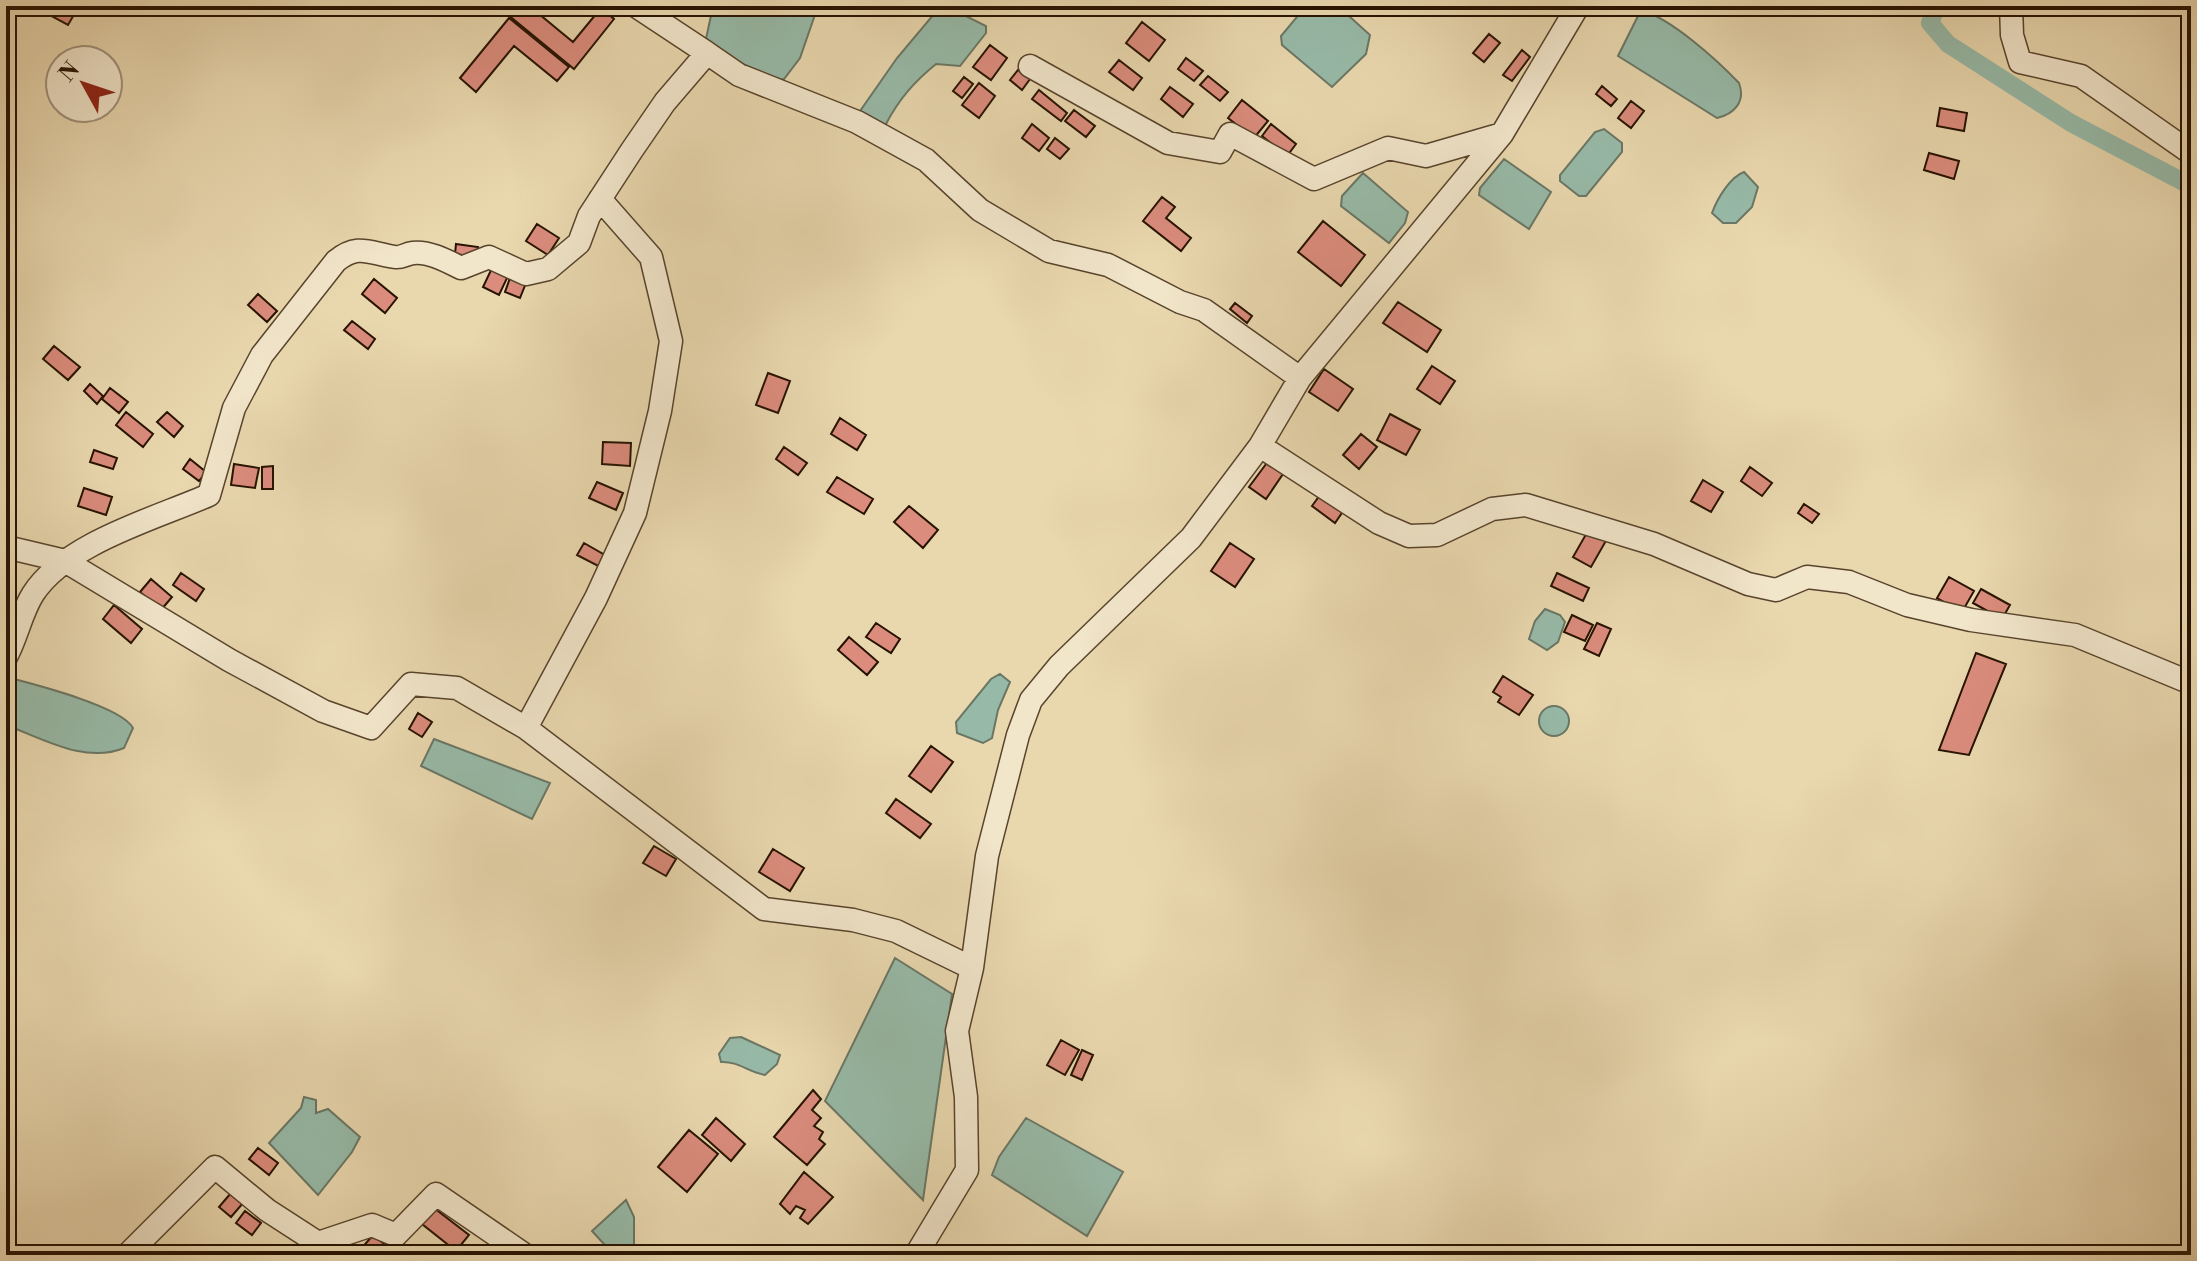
<svg xmlns="http://www.w3.org/2000/svg" width="2197" height="1261" font-family="'Libre Bodoni',serif">
<style>
.water{fill:#97baa8;stroke:#6a7765;stroke-width:2}
.lines{fill:none;stroke-linecap:round;stroke-linejoin:round}
.canal{stroke:#97baa8;stroke-width:18}
.building{fill:#db8c7d;stroke:#271301;stroke-width:2}
.minor-casing{stroke:#58442c;stroke-width:25}
.path{stroke:#271301;stroke-width:3;stroke-dasharray:6 4;stroke-linecap:butt}
.minor{stroke:#f1e5ca;stroke-width:22}
</style>
<rect width="100%" height="100%" fill="#e9d7ae"/>
<filter id="stains"><feTurbulence type="fractalNoise" baseFrequency=".0025" numOctaves="4"/><feColorMatrix values="0 0 0 0 .2 0 0 0 0 .09 0 0 0 0 .02 0 0 0 .5 -.17"/></filter>
<radialGradient id="worn" r=".72"><stop offset=".6" stop-color="#630" stop-opacity="0"/><stop offset="1" stop-color="#630" stop-opacity=".3"/></radialGradient>
<path class="water" d="M713 6H818L800 58 784 79 779 80 708 49 706 39Z
M1306 6H1338L1370 35 1366 54 1332 87 1282 45 1281 36Z
M939 8H950L986 26V33L960 66 936 64C914 82 899 99 886 124L875 125 858 114 897 58Z
M1641 10C1672 19 1717 60 1739 83 1746 102 1734 114 1717 118L1618 56Z
M1604 129 1622 143V152L1586 196H1579L1560 181V175L1595 132Z
M1504 159 1551 192 1529 229 1479 195 1480 188Z
M1744 172 1758 187 1752 207 1736 223H1723L1712 213C1717 199 1730 177 1744 172Z
M1363 173 1408 212 1405 223 1389 243 1341 206 1342 196Z
M1545 609 1560 615 1565 622 1558 642 1547 650 1529 639 1535 621Z
M1000 674 1010 682 998 710 992 738 983 743 957 733 956 722 991 679Z
M6 677C33 684 121 706 133 728L124 748C85 764 44 739 6 725Z
M1539 721a15 15 0 1 1 30 0a15 15 0 1 1-30 0Z
M434 739 550 783 532 819 421 766Z
M895 958 952 994 923 1200 825 1101Z
M741 1037 780 1055 777 1064 765 1075C748 1072 738 1061 721 1062L719 1054 730 1038Z
M304 1097 316 1100V1113L328 1109 360 1137 352 1152 318 1195 269 1143 301 1108Z
M1026 1118 1123 1172 1087 1236 992 1175 999 1157Z
M626 1200 634 1217V1246L625 1255H614L592 1231Z"/>
<g class="lines">
<path class="canal" d="M1937 6 1930 23 1948 44 2071 123 2191 186"/>
</g>
<path class="building" d="M33 6H79L68 25Z
M513 6H535L533 9 573 42 601 8 614 19 574 69 507 14Z
M509 18 569 67 557 81 514 46 476 92 460 78Z
M1142 22 1165 40 1149 61 1126 43Z
M1489 34 1500 43 1484 62 1473 53Z
M990 45 1007 58 991 80 973 67Z
M1522 50 1530 57 1512 81 1503 75Z
M1186 58 1203 71 1194 81 1178 69Z
M1119 60 1142 78 1133 90 1109 72Z
M1018 70 1030 79 1022 90 1010 80Z
M1208 76 1228 92 1220 101 1200 85Z
M964 77 973 84 962 98 953 91Z
M979 83 995 96 979 118 962 105Z
M1602 86 1617 99 1611 106 1596 94Z
M1170 87 1193 104 1183 117 1161 99Z
M1039 90 1067 113 1061 121 1032 99Z
M1242 100 1268 121 1254 138 1228 118Z
M1631 101 1644 111 1631 128 1618 118Z
M1940 108 1967 113 1964 131 1937 126Z
M1074 110 1095 126 1086 137 1065 121Z
M1032 124 1049 138 1039 151 1022 138Z
M1271 124 1296 144 1287 156 1262 136Z
M1055 138 1069 149 1060 159 1047 149Z
M1929 153 1959 161 1954 179 1924 170Z
M1162 197 1175 207 1166 218 1191 238 1181 251 1143 221Z
M1323 221 1365 255 1341 286 1298 252Z
M537 224 559 238 548 255 526 241Z
M456 244 478 247 476 257 455 254Z
M492 268 508 276 499 295 483 287Z
M510 278 526 283 520 298 505 292Z
M374 279 397 298 385 313 362 294Z
M258 294 277 311 267 322 248 305Z
M1398 302 1441 330 1427 352 1383 323Z
M1235 303 1252 316 1247 323 1230 309Z
M352 321 375 339 368 349 344 330Z
M54 346 80 367 68 380 43 359Z
M1432 366 1455 381 1440 404 1417 389Z
M1324 369 1353 389 1338 411 1309 392Z
M768 373 790 381 778 413 756 405Z
M90 384 103 396 97 404 84 391Z
M110 388 128 402 119 413 102 399Z
M126 412 153 434 143 447 116 425Z
M167 412 183 426 174 437 157 422Z
M1390 414 1420 430 1406 455 1377 440Z
M840 418 866 435 857 450 831 434Z
M1361 434 1377 447 1359 469 1343 455Z
M603 442 631 443 630 466 602 464Z
M784 447 807 463 798 475 776 459Z
M94 450 117 458 113 469 90 462Z
M190 459 206 472 199 481 183 469Z
M1269 460 1285 471 1266 499 1249 487Z
M234 464 259 468 255 488 231 485Z
M273 466V489H262V467Z
M1750 467 1772 483 1762 496 1741 481Z
M837 477 873 499 864 514 827 492Z
M1703 480 1723 492 1711 512 1691 501Z
M597 482 623 493 616 510 589 498Z
M84 488 112 497 106 515 78 506Z
M1323 491 1346 507 1335 523 1312 506Z
M1804 504 1819 514 1812 523 1798 513Z
M909 506 938 530 923 548 894 522Z
M1589 529 1607 539 1591 567 1573 557Z
M584 543 610 558 604 569 577 555Z
M1230 543 1254 559 1235 587 1211 571Z
M181 573 204 589 196 601 173 585Z
M1557 573 1589 588 1583 601 1551 586Z
M1949 577 1974 591 1962 612 1937 598Z
M151 579 172 597 161 610 140 592Z
M1981 589 2010 605 2002 619 1973 603Z
M114 605 142 629 131 643 103 619Z
M1572 615 1593 625 1585 641 1564 632Z
M876 623 900 639 891 653 866 637Z
M1597 623 1611 629 1599 656 1584 649Z
M849 637 878 662 867 675 838 650Z
M1976 653 2006 664 1969 755 1939 750Z
M1503 676 1533 695 1519 715 1498 702 1501 697 1493 692Z
M418 713 432 722 422 737 409 729Z
M931 746 953 762 931 792 909 776Z
M896 799 931 824 920 838 886 813Z
M654 846 676 859 666 876 643 863Z
M773 849 804 868 790 891 759 872Z
M1061 1040 1079 1050 1065 1075 1047 1065Z
M1082 1050 1093 1055 1082 1080 1071 1075Z
M813 1090 821 1099 812 1110 821 1118 814 1126 823 1132 819 1139 825 1144 807 1165 774 1137Z
M716 1118 745 1144 731 1161 702 1135Z
M689 1130 718 1154 687 1192 658 1167Z
M258 1148 278 1163 269 1175 249 1159Z
M804 1172 833 1197 808 1224 800 1218 805 1210 796 1206 790 1214 780 1204Z
M231 1193 243 1203 231 1217 219 1207Z
M434 1208 469 1235 456 1251 422 1224Z
M245 1211 261 1223 252 1235 236 1223Z
M373 1235 393 1251 389 1255H368L361 1249Z"/>
<g class="lines">
<g class="minor-casing">
<path id="minor" d="M636 6 707 53
M2011 6 2012 35 2020 62 2081 76 2191 153
M1030 66 1168 143 1220 152 1230 134 1314 179 1388 148 1426 156 1502 134
M1260 446 1379 523 1409 536 1437 535 1492 509 1526 505 1654 544 1748 584 1776 590 1807 577 1849 582 1907 605 1971 620 2075 635 2191 683
M6 547 65 561 229 660 323 711 371 728 411 684 457 688 526 728 764 909 853 920 896 931 972 968
M6 657C17 637 21 613 33 594 66 543 154 519 209 495L234 408 262 355 336 261C358 243 369 253 395 257 402 258 405 254 413 253 429 251 447 261 461 268L489 257 526 274 548 269 579 243 589 216 632 150 665 102 707 53 739 75 857 122 926 160 980 210 1049 251 1108 265 1180 302 1204 310 1300 378
M526 728 596 598 635 513 660 411 671 341 651 257 600 199
M127 1255 215 1167 267 1210 318 1243 372 1225 396 1235 436 1194 525 1255
M916 1255 967 1170 966 1097 957 1031 972 968 987 856 1018 735 1031 700 1059 666 1191 538 1260 446 1300 378 1502 134 1578 6"/>
</g>
<path class="path" d="M91 14 100 6"/>
<use href="#minor" class="minor"/>
</g>
<rect width="2197" height="1261" fill="none" stroke="#e9d7ae" stroke-width="32"/>
<rect x="8" y="8" width="2181" height="1245" fill="none" stroke="#271301" stroke-width="4"/>
<rect x="16" y="16" width="2165" height="1229" fill="none" stroke="#271301" stroke-width="2"/>
<g transform="translate(84 84) rotate(310)"><circle r="38" fill="#f1e5ca" stroke="#a0917a" stroke-width="2"/>
<path d="M0-6L14 30L0 20L-14 30Z" fill="#8f2418"/>
<text y="-12" font-size="22" font-weight="bold" text-anchor="middle" fill="#271301">N</text>
</g>
<rect width="100%" height="100%" filter="url(#stains)"/>
<rect width="100%" height="100%" fill="url(#worn)"/>
</svg>
